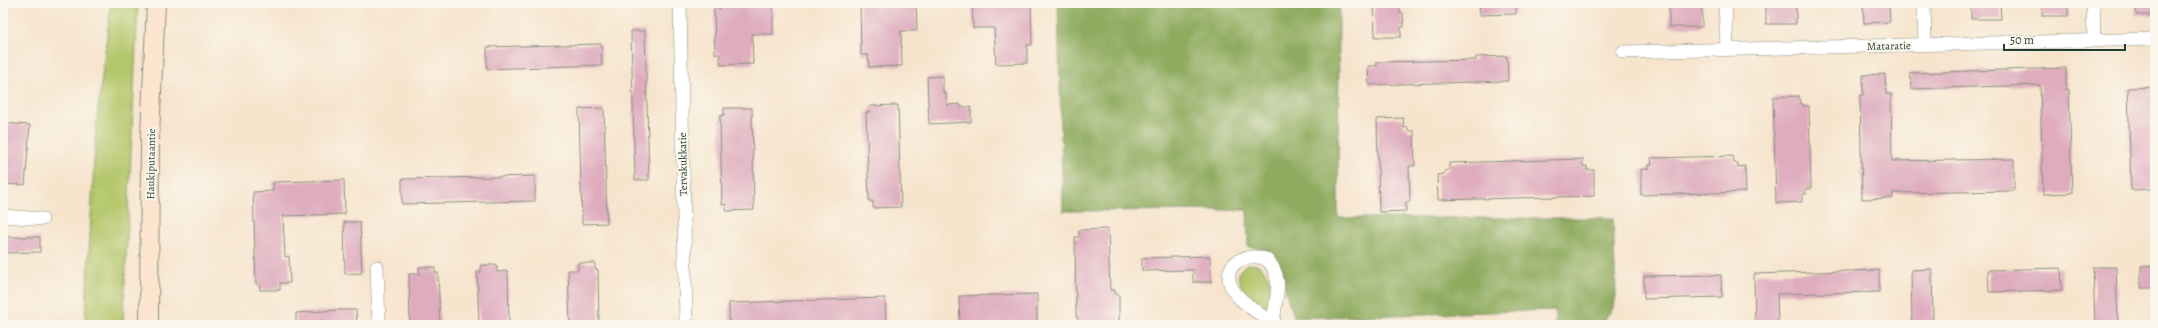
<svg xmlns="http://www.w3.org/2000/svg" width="2158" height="328" font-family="Alegreya,serif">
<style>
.green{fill:#b4c66a;stroke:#6a824f}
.forest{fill:#8fab5e;stroke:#577449}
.building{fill:#deacbe}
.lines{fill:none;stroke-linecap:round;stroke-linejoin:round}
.minor-casing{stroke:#8a9080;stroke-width:14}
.secondary-casing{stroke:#8a9080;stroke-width:20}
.minor{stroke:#fff;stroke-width:13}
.secondary{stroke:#fce5cf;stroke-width:18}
.labels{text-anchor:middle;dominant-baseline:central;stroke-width:4;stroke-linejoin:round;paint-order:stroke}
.street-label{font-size:11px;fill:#1f3d34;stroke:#fbf7ec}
</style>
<rect width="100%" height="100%" fill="#fbf7ec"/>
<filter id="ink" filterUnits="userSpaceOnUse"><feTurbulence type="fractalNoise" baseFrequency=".025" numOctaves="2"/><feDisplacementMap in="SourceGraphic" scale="8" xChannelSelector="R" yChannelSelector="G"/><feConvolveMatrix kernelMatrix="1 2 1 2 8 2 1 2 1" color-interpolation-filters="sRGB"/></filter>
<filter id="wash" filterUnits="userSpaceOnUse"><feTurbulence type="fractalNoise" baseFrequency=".012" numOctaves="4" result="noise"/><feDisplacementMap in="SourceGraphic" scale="16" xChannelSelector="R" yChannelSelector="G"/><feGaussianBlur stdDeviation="0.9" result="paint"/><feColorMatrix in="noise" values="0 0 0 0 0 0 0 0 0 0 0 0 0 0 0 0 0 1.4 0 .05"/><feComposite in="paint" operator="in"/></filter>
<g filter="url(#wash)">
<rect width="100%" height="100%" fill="#f6e4cd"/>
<path class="green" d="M111 3H138L123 325H85L96 126Z
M1248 264 1258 265C1273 275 1270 289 1269 305L1267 307C1252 302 1224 276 1248 264Z"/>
<path class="forest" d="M1058 3H1339L1338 218H1613L1616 295 1614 307 1600 325H1555V310L1295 318C1292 309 1287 299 1285 288 1284 284 1285 280 1284 276 1281 257 1267 248 1248 247L1247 210 1063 211Z"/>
<g id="blocks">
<path class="building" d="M720 3H773V34H752L753 64 720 65V54H715L714 9H720Z
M860 3H916L917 31H901L902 66 869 67 868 55H861Z
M972 3H1031L1032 45H1027V63L996 64 994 28H973Z
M1374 3H1400V13H1403L1404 27H1401V37H1375Z
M1479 3H1516V14L1480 15Z
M1669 3H1702V27H1669Z
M1766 3H1796V24H1766Z
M1863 3H1889L1890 22 1864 23Z
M1971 3H2000L2001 19H1971Z
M2042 3H2068V16H2042Z
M2136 3H2155V15H2136Z
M631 31H645L649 180H635Z
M601 44 602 65 487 69V47Z
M1507 56 1508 81 1369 85 1368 66H1377V62L1476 60V57Z
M2066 68V90L2069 89 2072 193 2043 194 2040 85 1911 89 1910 73Z
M1885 74 1886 94H1891L1892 161 2014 159V191L1893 193V198L1862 199 1860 95H1863V75Z
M943 76V93H946L947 105 960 104V107H971V122L929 124 927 77Z
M2155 87V189L2131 190 2128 88Z
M1799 96 1800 104H1803V106H1809L1811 189H1806V194H1802V202L1776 203 1773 97Z
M898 105 901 207 873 208V201H869L866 112H871L870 106Z
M604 108 607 223 582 224 579 109Z
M724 108H752L754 210 726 211V204L722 205 720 116 724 115Z
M1403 118 1404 128 1408 127V131H1414L1415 166H1409L1410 202H1406V211L1379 212 1377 119Z
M3 123 30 125 25 185 3 184Z
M1733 156 1734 163H1738V167L1745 166 1746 192 1641 195V169H1648V165H1652L1651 158Z
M1583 159V166H1587V170H1594V196L1438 200 1437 175 1444 174V171L1449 170V163Z
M535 176V201L402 204V179Z
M344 180 345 214 283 216 285 257 289 256 290 283H280V290H260L259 284H256L253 192 273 191V182Z
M344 222H360L362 273 345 274Z
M1108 229 1110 290H1115V294H1119V325H1078V317H1076L1075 237H1079V230Z
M3 237H40V252L3 253Z
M1210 256 1211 282H1193V270L1142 271V258Z
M578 263H595V269L598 270 599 325H570L568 270H578Z
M481 265H497V272L508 271 509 325H479L477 272H481Z
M2141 266H2155V288H2141Z
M419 267H435V273H438L440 325H410L409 274H419Z
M2093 267H2116L2118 325H2095Z
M2061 268 2062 290 1989 292 1988 270Z
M1932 269 1933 325H1912L1911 270Z
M1879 270V292L1777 294 1778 325H1755L1754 274Z
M1721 275 1722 297 1644 299V276Z
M1037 294V325H960L959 296Z
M885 298 886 325H729V303Z
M337 310H356L357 325H296V313Z"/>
</g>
</g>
<g filter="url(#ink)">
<use href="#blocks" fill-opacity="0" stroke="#8a9080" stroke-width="1"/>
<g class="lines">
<g class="minor-casing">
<path id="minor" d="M680 3 686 325
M1725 3 1727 48
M1924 3 1925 45
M2093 3 2094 41
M1623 52 2155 39
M3 216 42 219
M377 267 379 325
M1273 324C1261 314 1241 303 1233 290 1219 266 1244 251 1266 259 1286 277 1274 302 1273 325"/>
</g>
<g class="secondary-casing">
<path id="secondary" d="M149 325 150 136 156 3"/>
</g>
<use href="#minor" class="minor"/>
<use href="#secondary" class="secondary"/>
</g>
</g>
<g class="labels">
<g class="street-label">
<text transform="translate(1889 46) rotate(-1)">Mataratie</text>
<text transform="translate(151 164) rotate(-89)">Haukiputaantie</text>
<text transform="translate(683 164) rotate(-91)">Tervakukkatie</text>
</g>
</g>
<rect width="2158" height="328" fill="none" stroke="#fbf7ec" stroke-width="16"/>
<path d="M2004 44v6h121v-6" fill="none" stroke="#1f3d34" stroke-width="2"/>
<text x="2010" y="44" font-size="12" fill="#1f3d34" stroke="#fbf7ec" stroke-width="3" paint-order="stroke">50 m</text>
</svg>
